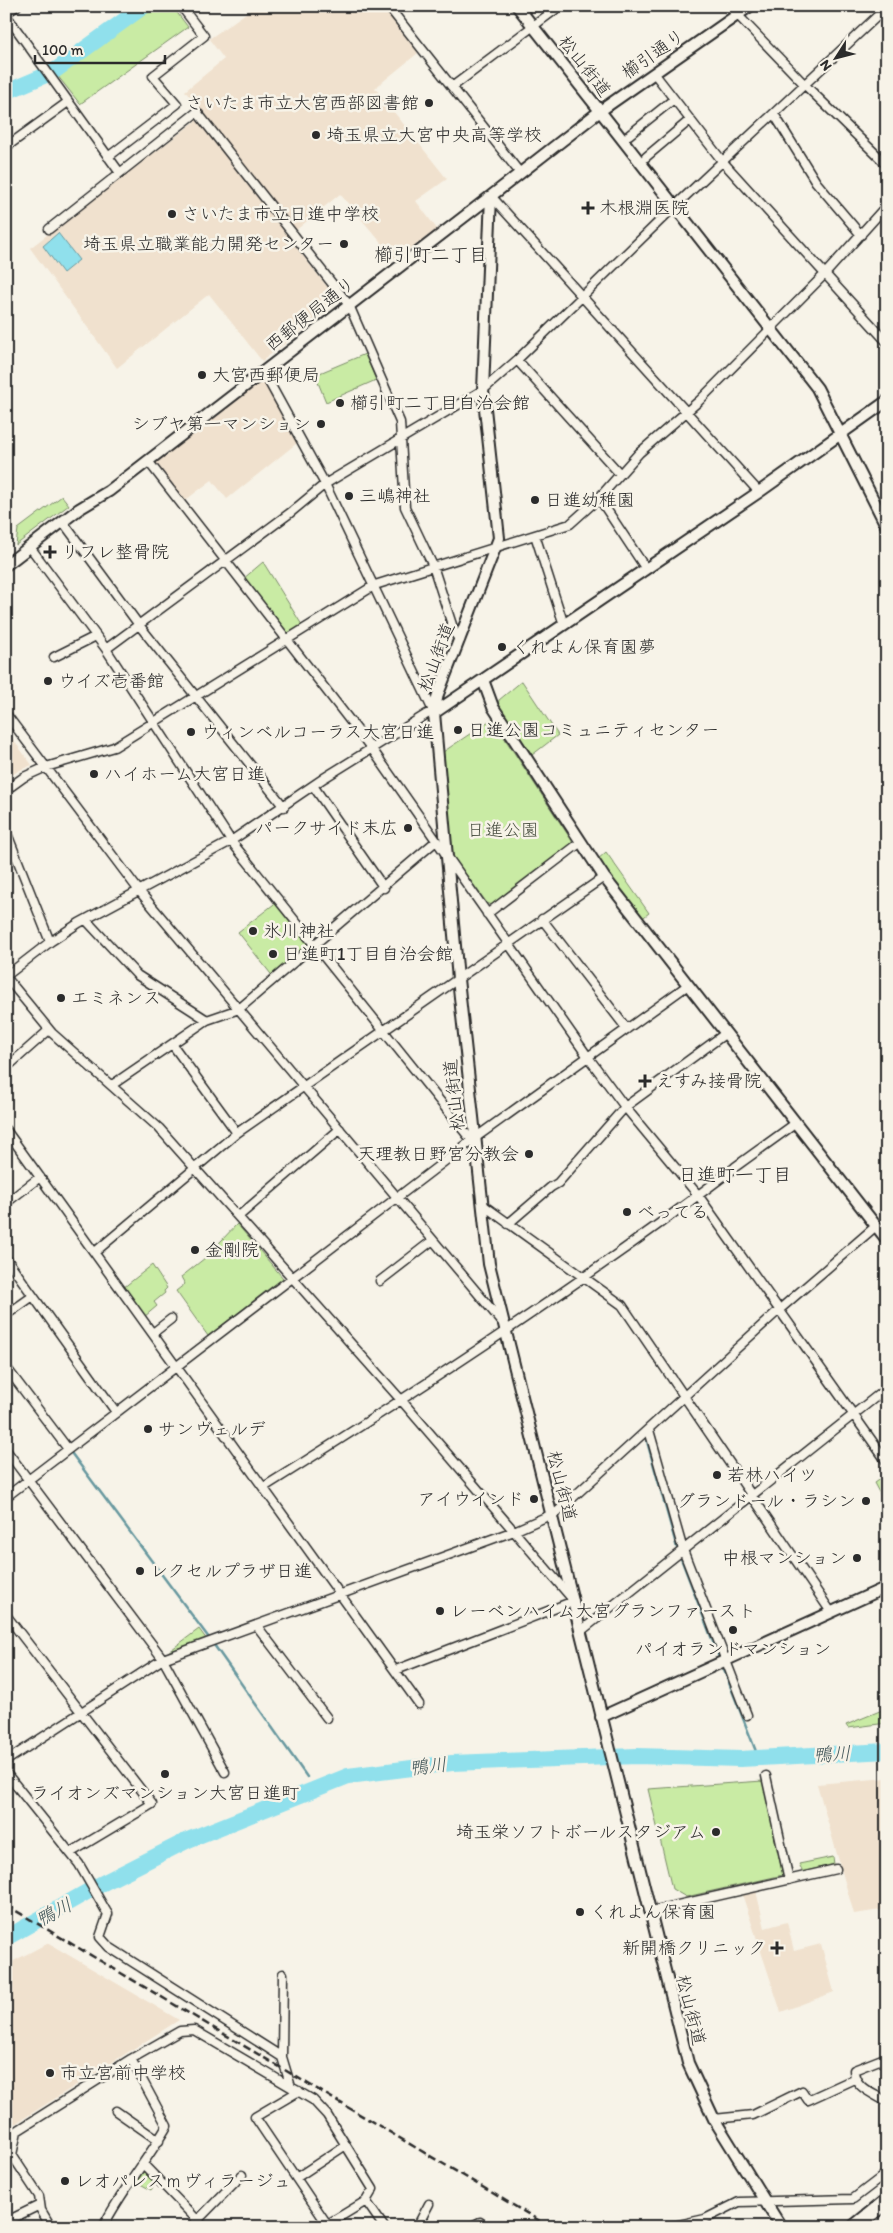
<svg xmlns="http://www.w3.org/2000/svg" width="893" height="2233" font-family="Itim,'Klee One',sans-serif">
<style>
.built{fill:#f0e1ce}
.green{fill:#c9eba4;stroke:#7a8b68}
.water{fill:#90e0ec;stroke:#68989f}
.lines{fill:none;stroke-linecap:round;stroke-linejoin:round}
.stream{stroke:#68989f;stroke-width:2.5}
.river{stroke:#90e0ec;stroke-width:16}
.street-casing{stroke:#2b2b2b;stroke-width:11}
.secondary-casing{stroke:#2b2b2b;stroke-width:14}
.highway-casing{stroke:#2b2b2b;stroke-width:18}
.street{stroke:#f7f3e8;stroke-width:8}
.secondary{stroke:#f7f3e8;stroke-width:10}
.highway{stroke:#f7f3e8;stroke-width:14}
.rail{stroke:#2b2b2b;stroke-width:2.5;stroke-dasharray:8 4;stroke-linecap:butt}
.poi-dot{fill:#2b2b2b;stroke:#f7f3e8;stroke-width:2}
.labels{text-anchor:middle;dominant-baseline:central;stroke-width:5;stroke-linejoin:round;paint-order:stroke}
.street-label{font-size:18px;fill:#2b2b2b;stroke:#f7f3e8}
.poi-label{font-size:18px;fill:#2b2b2b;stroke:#f7f3e8;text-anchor:start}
.park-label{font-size:18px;fill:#4b5143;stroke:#f7f3e8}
.neighbourhood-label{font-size:19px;fill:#2b2b2b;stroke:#f7f3e8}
.water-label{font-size:19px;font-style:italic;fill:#44585b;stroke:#f7f3e8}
</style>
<rect width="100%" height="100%" fill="#f7f3e8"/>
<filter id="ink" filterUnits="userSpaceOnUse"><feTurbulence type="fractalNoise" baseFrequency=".02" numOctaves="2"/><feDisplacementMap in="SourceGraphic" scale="10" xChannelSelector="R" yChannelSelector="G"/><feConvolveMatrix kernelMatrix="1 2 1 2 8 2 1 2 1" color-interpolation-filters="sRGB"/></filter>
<g filter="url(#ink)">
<path class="built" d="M256 6H382L418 53 375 88 447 179 416 201 437 229 396 260 340 194 295 231 185 91 224 59 209 39Z
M197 120 339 302 262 361 209 294 117 368 30 248Z
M263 380 297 443 227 499 212 480 183 502 155 466 156 462Z
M6 730 32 765 18 771 6 779Z
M887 1778V1909L854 1914 817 1784Z
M756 1891 765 1928 787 1922 794 1951 821 1944 834 1992 781 2012 742 1894Z
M48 1943 179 2020 10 2127 6 2156V1965Z"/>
<path class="green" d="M157 6H172L188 27 80 104 57 75Z
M365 354 376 380 326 402 315 375Z
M62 496 69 505 16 545 18 529Z
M263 562 302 625 286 636 243 579Z
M522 681 558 735 532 755 498 704 499 700Z
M492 719 572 841V845L492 905 487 903 452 855 443 752Z
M606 852 649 913 640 920 597 860Z
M278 901 314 945 274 978 238 932Z
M237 1224 283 1278 208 1336 176 1291 185 1284 181 1277 205 1258Z
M152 1265 167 1288 164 1291 165 1293 154 1302 157 1306 144 1317 123 1288Z
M887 1474V1495L882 1498 874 1483Z
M199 1629 207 1640 169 1654 168 1652Z
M887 1708V1723L848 1728 846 1725Z
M763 1781 783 1875 686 1897 672 1889 648 1789Z
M833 1857 834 1864 803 1872 799 1864Z
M144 2169 156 2182 151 2190 135 2181Z"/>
<path class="water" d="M58 233 79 260 63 273 43 246Z"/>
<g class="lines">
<path class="stream" d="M646 1438 677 1548 720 1660
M69 1450 212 1642 307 1777
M722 1665 759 1759"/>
<path class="river" d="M6 92 53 72 144 6
M6 1938 101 1884 188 1840 348 1776 452 1763 637 1756 740 1759 887 1751"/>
<g class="street-casing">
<path id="street" d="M388 6 520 173
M729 6 805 85 887 165
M6 13 17 6
M6 15 120 173
M654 73 723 162 887 342
M452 87 560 6
M774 114 816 182 861 235
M629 135 674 99
M6 147 68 102
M108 157 177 104 153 76 204 36 181 6
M646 157 690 120
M491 196 759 492
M49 229 197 112 349 305 400 422 405 507 433 566 455 634 460 640
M517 360 620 474
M148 461 372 749 588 1057 625 1107 698 1195 887 1462
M599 498 646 569
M63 522 139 625 284 807
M535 535 564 625
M30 547 106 649 231 841 468 1136 475 1138
M106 649 290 513 325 484 483 390 517 360 675 206 887 7
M54 657 96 636
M6 714 140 892 502 1322
M314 787 384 888
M6 790 24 777 46 767 114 747 375 585 570 524 599 498 639 453 699 401 825 274 887 205
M6 831 50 942
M487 914 581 842
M542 919 627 1029
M86 920 137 975 207 1020
M6 976 50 942 79 923 231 841 324 778 427 714 434 713 325 484 263 371
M6 977 52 1033 159 1128 402 1401 574 1601 396 1670
M172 1044 237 1133
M6 1068 49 1030
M112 1085 207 1020 239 1009 436 841
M6 1130 419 1704
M735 1167 796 1123
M6 1203 40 1177
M483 1205 622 1305 831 1612
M239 1216 340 1129
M508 1224 551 1187 558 1183 625 1107 726 1033
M95 1252 237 1133 604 877
M6 1258 116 1412
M380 1281 433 1240
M6 1315 33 1296
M153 1333 171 1319
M6 1367 68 1449
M649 1430 683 1550 747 1715
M6 1450 163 1659 225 1772
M264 1487C423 1388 583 1283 733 1169
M6 1497 475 1138 688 985
M6 1615 152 1804 70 1853
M257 1626 327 1718
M581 1631 887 1388
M6 1761 163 1659 514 1531 557 1512 780 1309 876 1226
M6 1773 79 1864 106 1911 108 1914 100 1937 109 1947 282 2057 291 2087
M766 1776 789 1880
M651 1911 836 1869
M282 2057 283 1974
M887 2057 854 2070C854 2088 873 2093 887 2102
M299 2091 255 2117 327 2224
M116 2111 159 2141
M714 2119 753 2115 802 2091 808 2100 854 2079
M143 2164 204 2227
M296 2178 346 2145
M366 2201 384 2227
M10 2227 7 2221 40 2205
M51 2227 41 2210 39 2196 12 2155 17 2131 131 2059 180 2031 194 2030 313 2100 327 2115 373 2189 366 2201 323 2227
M103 2227C121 2191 147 2161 167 2126L131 2059
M191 2227 242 2175
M414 2227 419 2223 429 2204
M470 2227 480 2222 486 2227
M669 2227 705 2219 739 2202 853 2199 887 2173"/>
</g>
<g class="secondary-casing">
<path id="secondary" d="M517 6 600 111 491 196 483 390 499 538 438 694 434 713 458 979 489 1264 688 2063 714 2119 781 2227
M750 6 600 111 817 388 887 527
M6 565 79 509 109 491 491 196
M483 680 493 707 604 877 887 1240
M434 713 759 492 887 401
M601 1717 887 1587"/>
</g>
<g class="highway-casing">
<path id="highway" d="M855 2227 887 2201"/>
</g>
<use href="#street" class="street"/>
<use href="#secondary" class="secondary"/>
<use href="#highway" class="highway"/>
<path class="rail" d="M6 1905 550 2227"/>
</g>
</g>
<g class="poi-dot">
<circle cx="429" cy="103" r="5"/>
<circle cx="316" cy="135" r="5"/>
<path d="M585.5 200.5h5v5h5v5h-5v5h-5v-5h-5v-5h5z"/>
<circle cx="172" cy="214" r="5"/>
<circle cx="344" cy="244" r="5"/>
<circle cx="202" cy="375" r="5"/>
<circle cx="340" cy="403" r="5"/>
<circle cx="321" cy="424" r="5"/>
<circle cx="349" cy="496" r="5"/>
<circle cx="535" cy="500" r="5"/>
<path d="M47.5 544.5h5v5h5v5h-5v5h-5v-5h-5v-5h5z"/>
<circle cx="502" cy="647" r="5"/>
<circle cx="48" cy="681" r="5"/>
<circle cx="458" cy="730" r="5"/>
<circle cx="191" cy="732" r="5"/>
<circle cx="94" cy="774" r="5"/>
<circle cx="408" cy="828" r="5"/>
<circle cx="253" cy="931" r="5"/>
<circle cx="273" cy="954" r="5"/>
<circle cx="61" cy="998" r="5"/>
<path d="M642.5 1073.5h5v5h5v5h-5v5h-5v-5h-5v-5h5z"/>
<circle cx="529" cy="1154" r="5"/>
<circle cx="627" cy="1212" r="5"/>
<circle cx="195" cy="1250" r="5"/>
<circle cx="148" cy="1429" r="5"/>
<circle cx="717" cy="1475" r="5"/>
<circle cx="534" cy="1499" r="5"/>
<circle cx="866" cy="1501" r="5"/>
<circle cx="857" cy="1558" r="5"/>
<circle cx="140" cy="1571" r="5"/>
<circle cx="440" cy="1611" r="5"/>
<circle cx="733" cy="1630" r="5"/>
<circle cx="165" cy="1774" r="5"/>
<circle cx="716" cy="1832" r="5"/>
<circle cx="580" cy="1912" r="5"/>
<path d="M774.5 1940.5h5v5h5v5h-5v5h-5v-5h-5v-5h5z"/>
<circle cx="50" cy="2073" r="5"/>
<circle cx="65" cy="2181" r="5"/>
</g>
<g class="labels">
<g class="street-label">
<text transform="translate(653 54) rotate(-35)">櫛引通り</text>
<text transform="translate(585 66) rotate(52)">松山街道</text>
<text transform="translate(310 314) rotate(-38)">西郵便局通り</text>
<text transform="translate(436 657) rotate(-69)">松山街道</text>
<text transform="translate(454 1095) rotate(-96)">松山街道</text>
<text transform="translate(562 1486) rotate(76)">松山街道</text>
<text transform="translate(691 2010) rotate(76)">松山街道</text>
</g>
<g class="poi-label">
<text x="419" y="103" text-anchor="end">さいたま市立大宮西部図書館</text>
<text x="326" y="135">埼玉県立大宮中央高等学校</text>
<text x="599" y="208">木根淵医院</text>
<text x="182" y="214">さいたま市立日進中学校</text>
<text x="334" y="244" text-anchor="end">埼玉県立職業能力開発センター</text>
<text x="212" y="375">大宮西郵便局</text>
<text x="350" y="403">櫛引町二丁目自治会館</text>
<text x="311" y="424" text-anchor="end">シブヤ第一マンション</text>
<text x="359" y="496">三嶋神社</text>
<text x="545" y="500">日進幼稚園</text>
<text x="61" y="552">リフレ整骨院</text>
<text x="512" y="647">くれよん保育園夢</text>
<text x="58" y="681">ウイズ壱番館</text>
<text x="468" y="730">日進公園コミュニティセンター</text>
<text x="201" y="732">ウィンベルコーラス大宮日進</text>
<text x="104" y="774">ハイホーム大宮日進</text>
<text x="398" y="828" text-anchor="end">パークサイド末広</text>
<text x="263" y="931">氷川神社</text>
<text x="283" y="954">日進町1丁目自治会館</text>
<text x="71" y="998">エミネンス</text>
<text x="656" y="1081">えすみ接骨院</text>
<text x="519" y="1154" text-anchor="end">天理教日野宮分教会</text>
<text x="637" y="1212">べってる</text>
<text x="205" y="1250">金剛院</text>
<text x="158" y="1429">サンヴェルデ</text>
<text x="727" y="1475">若林ハイツ</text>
<text x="524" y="1499" text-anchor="end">アイウインド</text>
<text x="856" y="1501" text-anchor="end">グランドール・ラシン</text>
<text x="847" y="1558" text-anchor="end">中根マンション</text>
<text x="150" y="1571">レクセルプラザ日進</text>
<text x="450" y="1611">レーベンハイム大宮グランファースト</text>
<text x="733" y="1649" text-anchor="middle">パイオランドマンション</text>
<text x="165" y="1793" text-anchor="middle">ライオンズマンション大宮日進町</text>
<text x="706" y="1832" text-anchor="end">埼玉栄ソフトボールスタジアム</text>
<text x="590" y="1912">くれよん保育園</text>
<text x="766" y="1948" text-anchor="end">新開橋クリニック</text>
<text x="60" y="2073">市立宮前中学校</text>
<text x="75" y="2181">レオパレスｍヴィラージュ</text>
</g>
<g class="park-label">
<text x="503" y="830">日進公園</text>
</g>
<g class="neighbourhood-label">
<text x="431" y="254">櫛引町二丁目</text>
<text x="735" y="1174">日進町一丁目</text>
</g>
<g class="water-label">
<text transform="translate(832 1754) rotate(-3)">鴨川</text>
<text transform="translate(428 1766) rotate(-7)">鴨川</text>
<text transform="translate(54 1912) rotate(-28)">鴨川</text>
</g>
</g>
<rect width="893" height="2233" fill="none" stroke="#f7f3e8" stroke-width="25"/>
<rect x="12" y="12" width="868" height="2208" fill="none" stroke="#2b2b2b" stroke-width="2" filter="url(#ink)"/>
<g transform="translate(836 58) rotate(234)" stroke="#f7f3e8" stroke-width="4" paint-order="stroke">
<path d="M0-4L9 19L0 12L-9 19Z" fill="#2b2b2b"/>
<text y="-8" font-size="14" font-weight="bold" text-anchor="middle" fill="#2b2b2b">N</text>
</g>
<path d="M35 55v8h130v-8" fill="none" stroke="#2b2b2b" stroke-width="2.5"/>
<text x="42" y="55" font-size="15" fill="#2b2b2b" stroke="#f7f3e8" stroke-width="4" paint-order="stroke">100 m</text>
</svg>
